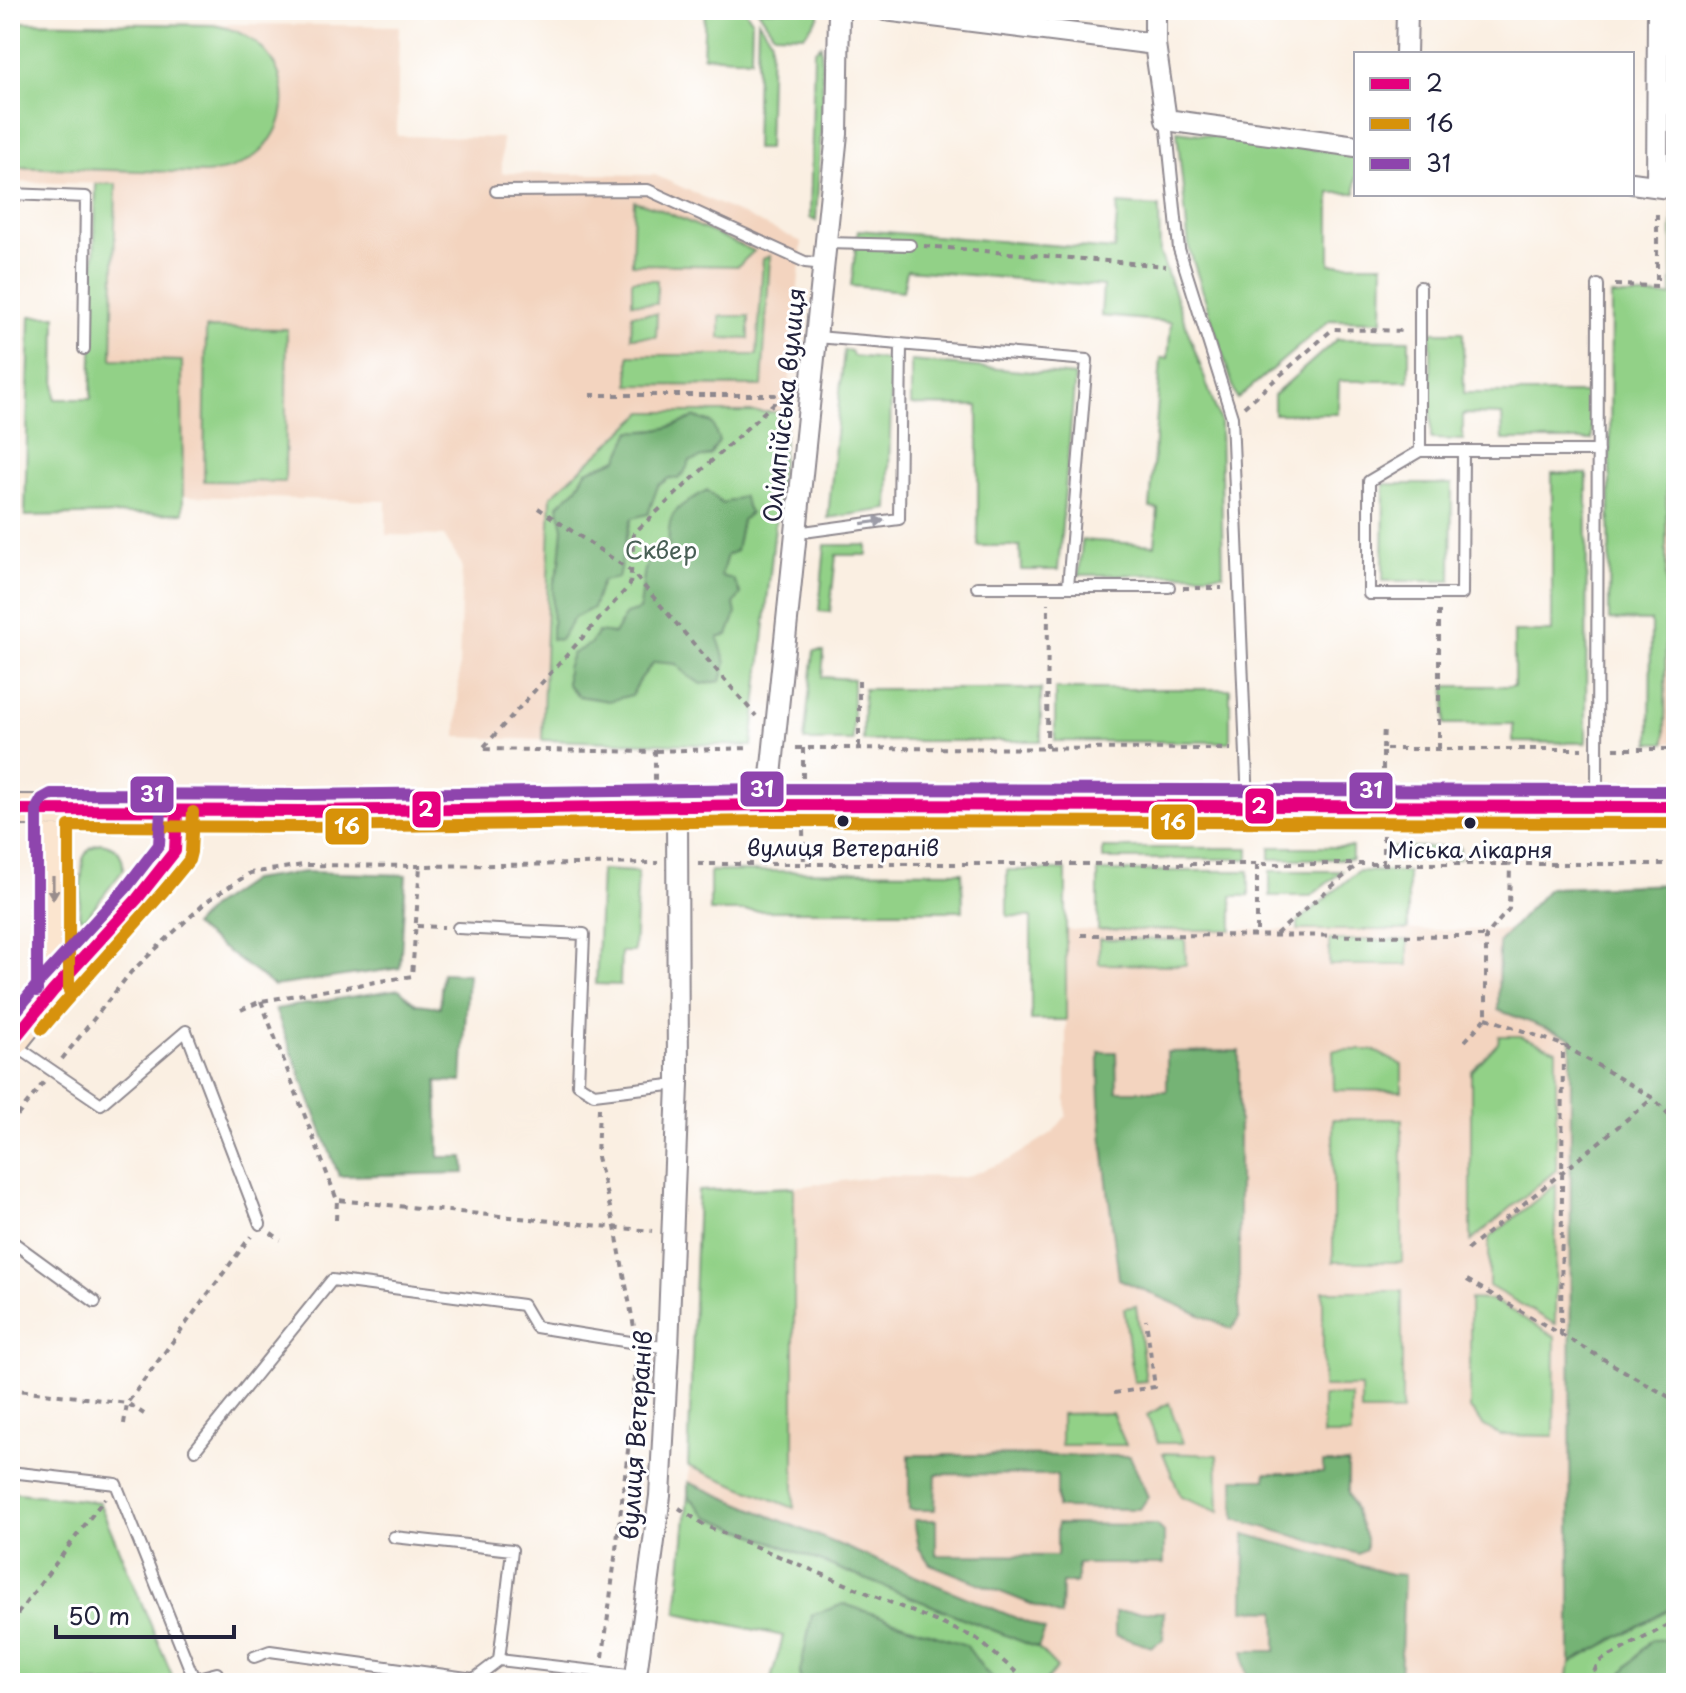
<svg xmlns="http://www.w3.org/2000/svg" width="1686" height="1693" font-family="'Playpen Sans',sans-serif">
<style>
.built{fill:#f3d4bf}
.green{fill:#92d187;stroke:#5a7a61;stroke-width:2}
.forest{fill:#75b374;stroke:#4c6a58;stroke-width:2}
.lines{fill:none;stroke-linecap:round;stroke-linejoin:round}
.lane-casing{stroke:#8e888e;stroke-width:14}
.street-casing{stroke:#8e888e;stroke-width:24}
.secondary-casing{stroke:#8e888e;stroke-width:34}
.path{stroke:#8e888e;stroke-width:4;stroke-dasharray:6 6;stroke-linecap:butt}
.lane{stroke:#fff;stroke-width:10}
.street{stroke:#fff;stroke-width:20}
.secondary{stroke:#fbe5cf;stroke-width:30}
.bus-1-casing{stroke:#fff;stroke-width:18}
.bus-2-casing{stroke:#fff;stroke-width:18}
.bus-3-casing{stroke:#fff;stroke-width:18}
.bus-1{stroke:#e5007d;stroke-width:12}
.bus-2{stroke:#d79209;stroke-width:12}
.bus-3{stroke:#8e44ad;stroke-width:12}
.oneway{fill:#9c9ca7}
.oneway2{fill:#998d8c}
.bus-dot{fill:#22223b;stroke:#fff;stroke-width:3}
.labels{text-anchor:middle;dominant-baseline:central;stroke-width:6;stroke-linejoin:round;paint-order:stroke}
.bus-label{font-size:22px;fill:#22223b;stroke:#fff}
.street-label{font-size:24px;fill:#22223b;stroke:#fff}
.park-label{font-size:24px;fill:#495f56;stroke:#fff}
.line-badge{stroke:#fff;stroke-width:3}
.badge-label{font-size:22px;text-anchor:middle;font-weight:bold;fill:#fff}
</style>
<rect width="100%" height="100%" fill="#fff"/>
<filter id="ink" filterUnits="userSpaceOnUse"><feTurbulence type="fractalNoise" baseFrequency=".0125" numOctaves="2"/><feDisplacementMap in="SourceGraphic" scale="16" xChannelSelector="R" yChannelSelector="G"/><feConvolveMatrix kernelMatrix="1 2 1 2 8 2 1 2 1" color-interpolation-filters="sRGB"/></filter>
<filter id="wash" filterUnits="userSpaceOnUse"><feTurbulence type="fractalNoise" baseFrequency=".006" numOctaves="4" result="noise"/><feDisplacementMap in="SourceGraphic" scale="32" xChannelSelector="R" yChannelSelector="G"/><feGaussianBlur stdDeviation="1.8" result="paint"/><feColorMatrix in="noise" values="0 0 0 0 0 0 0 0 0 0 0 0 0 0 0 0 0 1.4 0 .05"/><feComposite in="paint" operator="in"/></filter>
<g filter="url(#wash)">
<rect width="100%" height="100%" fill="#faefe2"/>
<path class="built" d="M10 21 399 26 397 136 502 138V173L655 175 802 242 787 412H644L551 496 542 740 457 737 462 565 444 536 386 535V501L183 496 182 361 112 359 116 184 10 182Z
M1676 389V743H1665L1667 399Z
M1676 884V1606L1570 1663 1567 1683H1044L1056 1668 688 1495 698 1191 794 1187 883 1176 966 1177 1009 1160 1052 1133 1066 1116V930H1509L1549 888Z"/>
<path class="green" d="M705 10H745L752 20 751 59 703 56Z
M758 10H819V16L804 35 774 34Z
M758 20 771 39 768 149H755Z
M14 22 213 25C311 41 305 167 205 173L10 167V24Z
M821 45 823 95 816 221 810 218 814 51Z
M1177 131 1356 155V193H1330V264H1383L1382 321 1330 320 1237 399 1189 248Z
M96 184H116L112 359 182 361 183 513 25 516 30 316H56L55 399H91Z
M1672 198 1676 199V389L1667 400 1665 743H1650L1651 621 1609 620 1611 296H1672Z
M634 201 657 208 754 251 738 266 632 264Z
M1118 204 1159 207 1160 253 1220 421 1223 574 1079 575 1082 540 1155 545 1158 509 1150 508 1161 358H1168L1171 322 1101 316 1103 286 907 270 903 291 851 286 858 230 1114 250Z
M770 256 762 386 629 385V355H757L763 259Z
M632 280H657V304L632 303Z
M632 314H657L656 337H631Z
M720 316H749V339L720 338Z
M206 328 287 329 285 482 204 481Z
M1431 332H1463L1464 393H1592V440H1503L1502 415 1463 414V440L1431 439Z
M1337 339 1409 340V381H1339L1338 414H1274V395Z
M844 350 851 351 853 356 892 360 888 509 828 518Z
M911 361 1075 376 1058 570H1021L1020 546H978V406L911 405Z
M644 412H787L752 746 542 740 551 496Z
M1552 473 1587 474 1586 743 1513 742V724H1445L1446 686H1514V632H1552Z
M1384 484H1452L1451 581H1383Z
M825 545H867V555H836L830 612 819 611Z
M814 651H824L822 677 853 679V741H804Z
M864 689H1041V741H863Z
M1055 689H1230V742L1055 741Z
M100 843C116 845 124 854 123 870L85 919 79 916 83 859C87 850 91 846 100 843Z
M1270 847H1352V859H1270Z
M1392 847H1460V859H1392Z
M1103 848H1249V859H1103Z
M601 870 638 872 634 952H621L620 985 596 984Z
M1007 870H1066V1020H1031V917L1007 916Z
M710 871 962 872 963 911H710Z
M1098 871H1249V896H1232V930H1098Z
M1270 871H1342L1311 896H1270Z
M1358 871 1408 872V930H1298V922Z
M1099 939 1185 940 1186 965 1099 964Z
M1329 940H1408V965H1329Z
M1499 1036H1520L1556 1050V1170L1471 1241V1072L1498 1043Z
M1333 1050H1373L1402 1065V1091L1334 1090Z
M1333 1119H1402V1262H1333Z
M1556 1184 1555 1324 1489 1286V1238Z
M794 1187V1508L688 1466 698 1191Z
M1323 1291H1402V1412H1361V1387H1323Z
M1470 1299 1493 1300 1555 1337 1554 1436 1500 1435 1484 1426 1470 1409Z
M1136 1306 1146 1381 1134 1382 1124 1308Z
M1323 1396H1351V1435H1323Z
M1169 1403 1183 1443H1158L1147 1415Z
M1112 1413 1126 1445H1061V1414Z
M1163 1453 1217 1455 1219 1512 1181 1497Z
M10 1492 99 1502 172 1675 167 1683H10Z
M688 1495 707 1516 1038 1648 1057 1668 1044 1683H770L783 1636 677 1613Z
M1676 1606V1683H1567L1570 1663Z"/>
<path class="forest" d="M695 417 712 423 719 441 710 455 690 461 684 473 678 479 669 478 658 486 648 514 632 518C625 538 623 558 618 578L602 581 593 608 574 618 560 640 552 639 553 586 560 562 563 528 558 505 577 488 586 471 618 459 631 431C654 433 675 427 695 417Z
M707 490 722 504 743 496 750 514 742 520 736 551 727 555 721 576 733 579 741 594 734 604 736 614 728 635 718 638 726 663 721 681 702 684 689 677 676 664 654 662 641 678 632 695 609 701 578 696 567 684V668L572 654 590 644 598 632 614 634 626 614 639 610C644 594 641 568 651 557 656 553 663 550 669 546 666 509 678 508 707 490Z
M305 872 406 875 400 968 274 986 193 926 210 908 251 880Z
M1676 884V1606L1570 1663 1571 1038 1498 1010 1499 942 1549 888Z
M442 973 468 974 462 1082 437 1081 439 1157H464L465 1173 339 1176 275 1009 399 989 416 1004 440 1007Z
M1239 1051V1318L1232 1329 1119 1279C1110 1204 1098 1129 1099 1052H1116L1117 1091H1167V1052Z
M909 1455 1130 1456 1148 1497 1140 1509 1057 1508V1475L936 1474 935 1510H909Z
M1323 1463H1348V1493L1366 1538V1550L1358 1554 1235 1519 1234 1479H1265L1266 1473H1323Z
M688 1482 1045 1630 1038 1648 707 1516 688 1495Z
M914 1520H936V1555L1057 1556V1524L1157 1525 1164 1532V1564H1077V1583H1062L1061 1616 930 1564 919 1548Z
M1245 1534 1391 1574 1404 1575 1400 1683H1252C1244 1673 1244 1663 1244 1651H1276V1611L1244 1610Z
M844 1604 966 1645 985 1671 999 1683H800V1672L812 1615Z
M1115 1612H1164L1163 1640 1152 1647 1115 1635Z
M1676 1639V1683H1614L1651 1640Z"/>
</g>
<g filter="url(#ink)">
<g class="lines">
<g class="lane-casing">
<path id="lane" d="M1166 120 1179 249 1232 417 1248 804
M496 191 648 190 805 262 825 264
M10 194 86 197 84 349
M826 243 910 245
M1420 287V451H1463
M817 337 1087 360 1068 587
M1420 451 1369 481V594H1462L1463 451H1598
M796 533 899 519 901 344
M977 587H1169
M1597 805 1598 285
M458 928 584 934 578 1084 594 1094 678 1084
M13 1044 101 1104 186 1031 260 1224
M10 1240 95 1302
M195 1450 332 1280 523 1305 536 1327 668 1348
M10 1472 116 1484 194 1679 192 1683
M394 1537 512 1550 499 1660
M254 1657 270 1651 474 1679 499 1660 637 1676
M194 1679 217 1673"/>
</g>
<g class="street-casing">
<path id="street" d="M885 10 1155 44 1166 120 1356 146
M1155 10V44
M1406 54 1407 10
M1632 183 1676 189
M1657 186 1658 10
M768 805 837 134 839 10
M635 1683 660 1496 668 1348 678 1084 677 807"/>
</g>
<g class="secondary-casing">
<path id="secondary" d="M10 810 303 811 768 805 1676 807
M53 991V810
M10 1044 53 991 137 899 175 851 177 811"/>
</g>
<path class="path" d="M924 246 1166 266
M1615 285 1657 286V208
M590 395H775L774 403 634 533 630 585 482 749 655 752V781
M1244 407 1333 329 1406 331
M538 508 631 571 756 716
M1183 588H1222
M859 681V748
M796 748 1231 749
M1047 748 1048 603
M1383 749 1384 725
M1439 749V611
M1614 749H1676
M656 751 751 748
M803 778V748
M1383 782V749H1582
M803 830 804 864
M698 864H1676
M1257 865V935
M1383 865V830
M10 900 12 905V944L10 948
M417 926 444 927
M1276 934 1357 865
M1081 935 1486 936
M261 1001 337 1200 652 1231
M241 1010 261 1001 412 976 420 866
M1486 1018 1563 1045 1653 1098 1676 1122
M1465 1041 1486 1018V936L1509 909 1510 864
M62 1059 131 972 205 903 250 873 303 865 420 866 658 863
M599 1108 597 1157 615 1227 634 1327
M10 1125 44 1082
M336 1220 337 1200
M271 1233 281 1240
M1467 1250 1653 1098
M1467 1280 1676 1401
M1561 1335 1563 1045
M10 1389 127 1403 251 1236
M1114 1393 1155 1387 1146 1320
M124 1424 127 1403 144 1414
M679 1508 706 1526 976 1638 1029 1683
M10 1624 105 1498
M603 1657 629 1442 636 1360
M1590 1683 1598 1662 1676 1621"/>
<use href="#lane" class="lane"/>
<use href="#street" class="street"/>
<use href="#secondary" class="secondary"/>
<g class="bus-1-casing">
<path id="bus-1" d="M10 810 303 811 768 805 1676 807
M10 1044 53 991 137 899 175 851 177 811"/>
</g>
<g class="bus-2-casing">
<path id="bus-2" d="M69 991V826L303 827 768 821 1676 823
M42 1029C90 971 143 919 189 860L191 852 193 812"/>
</g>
<g class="bus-3-casing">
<path id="bus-3" d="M37 991V808L42 799 51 794 303 795 768 789 1676 791
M18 1009 41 980 125 889 159 845 161 810"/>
</g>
<use href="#bus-1" class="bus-1"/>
<use href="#bus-2" class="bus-2"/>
<use href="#bus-3" class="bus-3"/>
</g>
<defs><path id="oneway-solid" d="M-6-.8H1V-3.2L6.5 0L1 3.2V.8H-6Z" transform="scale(2)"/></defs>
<use class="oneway" href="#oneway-solid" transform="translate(873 522) rotate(-8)"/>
<use class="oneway2" href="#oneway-solid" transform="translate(53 888) rotate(90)"/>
</g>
<g class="bus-dot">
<circle cx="843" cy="821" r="7"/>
<circle cx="1470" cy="823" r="7"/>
</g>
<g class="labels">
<g class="bus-label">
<text x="843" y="846">вулиця Ветеранів</text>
<text x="1470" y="848">Міська лікарня</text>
</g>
<g class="street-label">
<text transform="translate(783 405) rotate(-84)">Олімпійська вулиця</text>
<text transform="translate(635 1435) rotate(-86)">вулиця Ветеранів</text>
</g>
<g class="park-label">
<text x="661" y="549">Сквер</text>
</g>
</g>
<g class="line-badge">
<rect x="739" y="770" width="46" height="38" rx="8" fill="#8e44ad"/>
<rect x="1348" y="771" width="46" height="39" rx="8" fill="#8e44ad"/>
<rect x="129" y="775" width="46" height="39" rx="8" fill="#8e44ad"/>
<rect x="1244" y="787" width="31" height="38" rx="8" fill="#e5007d"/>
<rect x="411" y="790" width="31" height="39" rx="8" fill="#e5007d"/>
<rect x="1150" y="803" width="46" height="38" rx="8" fill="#d79209"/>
<rect x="324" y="807" width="46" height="39" rx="8" fill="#d79209"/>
</g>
<g class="badge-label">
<text x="762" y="797">31</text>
<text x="1371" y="798">31</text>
<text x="152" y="802">31</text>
<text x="1259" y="814">2</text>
<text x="426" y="817">2</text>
<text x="1173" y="830">16</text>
<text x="347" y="834">16</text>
</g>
<rect width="1686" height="1693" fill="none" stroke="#fff" stroke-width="40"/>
<rect x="1354" y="52" width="280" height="144" fill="#ffffff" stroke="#a7a7b1" stroke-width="2"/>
<rect x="1370" y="78" width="40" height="12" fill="#e5007d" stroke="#a7a7b1" stroke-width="2"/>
<text x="1426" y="92" font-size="24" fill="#22223b">2</text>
<rect x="1370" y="118" width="40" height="12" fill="#d79209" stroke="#a7a7b1" stroke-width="2"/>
<text x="1426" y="132" font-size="24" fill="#22223b">16</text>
<rect x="1370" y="158" width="40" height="12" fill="#8e44ad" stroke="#a7a7b1" stroke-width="2"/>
<text x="1426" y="172" font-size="24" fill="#22223b">31</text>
<path d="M56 1625v12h178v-12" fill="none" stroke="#22223b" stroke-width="4"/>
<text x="68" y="1625" font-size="24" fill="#22223b" stroke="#ffffff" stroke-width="6" paint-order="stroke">50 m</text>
</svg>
